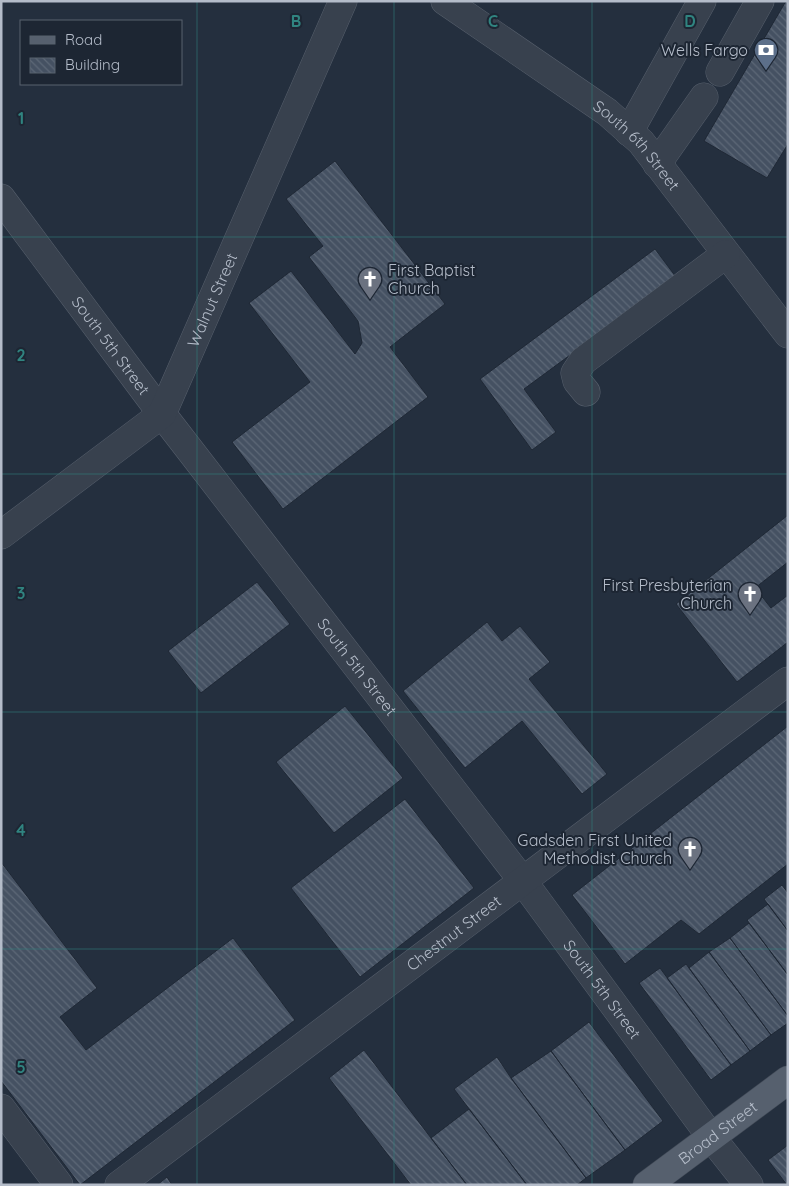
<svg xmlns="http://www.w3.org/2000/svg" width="789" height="1186" font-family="Quicksand,sans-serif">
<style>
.building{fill:url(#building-back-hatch);stroke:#1f2835}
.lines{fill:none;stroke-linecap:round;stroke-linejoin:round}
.minor-casing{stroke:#565f6c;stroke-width:29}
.major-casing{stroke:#414a57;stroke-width:29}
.minor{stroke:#38414e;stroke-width:28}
.major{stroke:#56606e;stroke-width:28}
.grid{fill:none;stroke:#308480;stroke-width:1;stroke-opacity:0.55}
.labels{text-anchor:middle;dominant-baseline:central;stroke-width:4;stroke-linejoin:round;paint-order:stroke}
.poi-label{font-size:16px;fill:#b4bcc9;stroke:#1d2633;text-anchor:end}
.street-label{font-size:16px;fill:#b4bcc9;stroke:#1d2633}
.grid-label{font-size:16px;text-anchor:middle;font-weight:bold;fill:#308480;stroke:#1d2633;stroke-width:4;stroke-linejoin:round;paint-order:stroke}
</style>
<defs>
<pattern id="building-back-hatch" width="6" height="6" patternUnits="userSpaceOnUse" patternTransform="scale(1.25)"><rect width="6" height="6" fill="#455162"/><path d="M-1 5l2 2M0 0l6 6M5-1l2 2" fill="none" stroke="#5d6877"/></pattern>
</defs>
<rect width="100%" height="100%" fill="#242f3e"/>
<path class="building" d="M786 1H788V144L767 178 704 141Z
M335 161 445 304 390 347 428 397 283 509 232 442 310 382 249 303 291 271 355 354 362 343 358 321 309 257 323 246 286 199Z
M655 249 676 277 524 389 556 432 532 450 480 379Z
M788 515V562L755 588 771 608 788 595V642L737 682 676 604Z
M257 582 290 624 201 693 168 651Z
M487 622 502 641 520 626 550 662 529 679 607 774 582 794 522 721 465 768 403 691Z
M345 706 403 778 334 833 276 762Z
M788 726V864L699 934 681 920 625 964 572 895Z
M405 799 474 888 360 977 291 888Z
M1 862 97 988 60 1017 86 1050 233 938 295 1020 80 1185 1 1081Z
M782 885 788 893V931L764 899Z
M768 904 788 931V975L747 920Z
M749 923 788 975V1016L730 938Z
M730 938 788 1016V1023L771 1035 709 952Z
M709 952 771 1035 750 1051 689 968Z
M686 964 750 1051 731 1065 667 978Z
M660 968 731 1065 711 1080 639 983Z
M589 1022 663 1121 625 1150 551 1051Z
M364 1050 431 1138 467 1185H411L329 1078Z
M551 1051 625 1150 586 1178 511 1078Z
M497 1057 511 1078 586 1178 577 1185H527L454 1089Z
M469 1109 527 1185H467L431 1138Z
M788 1145V1185H787L768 1160Z
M167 1177 172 1185H157Z"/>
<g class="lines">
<g class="minor-casing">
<g id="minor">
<path id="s1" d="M445 1 607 112 641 142 788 334"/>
<path d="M720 72 760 1"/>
<path d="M629 132 702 1"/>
<path d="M657 164 704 97"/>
<path id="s2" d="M1 198 162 414 522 880 711 1137 749 1185"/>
<path d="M586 392 577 381 575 373 583 361 726 254"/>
<path id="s3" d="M1 535 162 414 343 1"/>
<path d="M1 1108 59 1185"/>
<path id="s4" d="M119 1185 788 681"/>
</g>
</g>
<g class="major-casing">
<g id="major">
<path id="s5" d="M647 1185 788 1080"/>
</g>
</g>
<use href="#minor" class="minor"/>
<use href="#major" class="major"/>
</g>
<path class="grid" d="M197 1V1185M394 1V1185M592 1V1185M1 237H788M1 474H788M1 712H788M1 949H788"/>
<defs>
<g id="bank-pin" transform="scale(1.25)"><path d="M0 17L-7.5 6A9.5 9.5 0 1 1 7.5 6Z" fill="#5c6f8a" stroke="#1d2633"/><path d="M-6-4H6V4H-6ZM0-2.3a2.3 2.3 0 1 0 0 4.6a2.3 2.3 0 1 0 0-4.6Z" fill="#fff"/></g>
<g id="church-pin" transform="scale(1.25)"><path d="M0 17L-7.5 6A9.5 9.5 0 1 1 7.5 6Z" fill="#6b7280" stroke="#1d2633"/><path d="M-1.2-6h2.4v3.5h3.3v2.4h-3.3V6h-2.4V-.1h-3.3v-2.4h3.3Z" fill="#fff"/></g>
</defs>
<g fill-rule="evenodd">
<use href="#bank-pin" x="766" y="50"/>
<use href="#church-pin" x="370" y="279"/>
<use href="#church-pin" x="750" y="594"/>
<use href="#church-pin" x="690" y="849"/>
</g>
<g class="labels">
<g class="poi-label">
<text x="748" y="50">Wells Fargo</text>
<text x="388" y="270" text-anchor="start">First Baptist<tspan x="388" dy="18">Church</tspan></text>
<text x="732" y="585">First Presbyterian<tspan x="732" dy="18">Church</tspan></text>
<text x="672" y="840">Gadsden First United<tspan x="672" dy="18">Methodist Church</tspan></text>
</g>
<g class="street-label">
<text stroke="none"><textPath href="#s1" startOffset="241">South 6th Street</textPath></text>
<text stroke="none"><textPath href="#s3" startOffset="326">Walnut Street</textPath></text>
<text stroke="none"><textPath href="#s2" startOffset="184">South 5th Street</textPath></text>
<text stroke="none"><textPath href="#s2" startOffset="589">South 5th Street</textPath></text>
<text stroke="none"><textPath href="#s4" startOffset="419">Chestnut Street</textPath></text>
<text stroke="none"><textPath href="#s2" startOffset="994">South 5th Street</textPath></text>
<text stroke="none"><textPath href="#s5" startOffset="88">Broad Street</textPath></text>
</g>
</g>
<g class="grid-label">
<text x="296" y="27">B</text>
<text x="493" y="27">C</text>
<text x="690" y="27">D</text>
<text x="21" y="124">1</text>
<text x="21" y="361">2</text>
<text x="21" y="599">3</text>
<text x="21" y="836">4</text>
<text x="21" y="1073">5</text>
</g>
<rect width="789" height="1186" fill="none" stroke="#b4bcc9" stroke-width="5"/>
<rect x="20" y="20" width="162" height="65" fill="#1d2633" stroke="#59626f"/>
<rect x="30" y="36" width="25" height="8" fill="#56606e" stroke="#59626f"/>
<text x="65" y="45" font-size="15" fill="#b4bcc9">Road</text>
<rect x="30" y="58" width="25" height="15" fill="url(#building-back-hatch)" stroke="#59626f"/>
<text x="65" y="70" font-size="15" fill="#b4bcc9">Building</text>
</svg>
